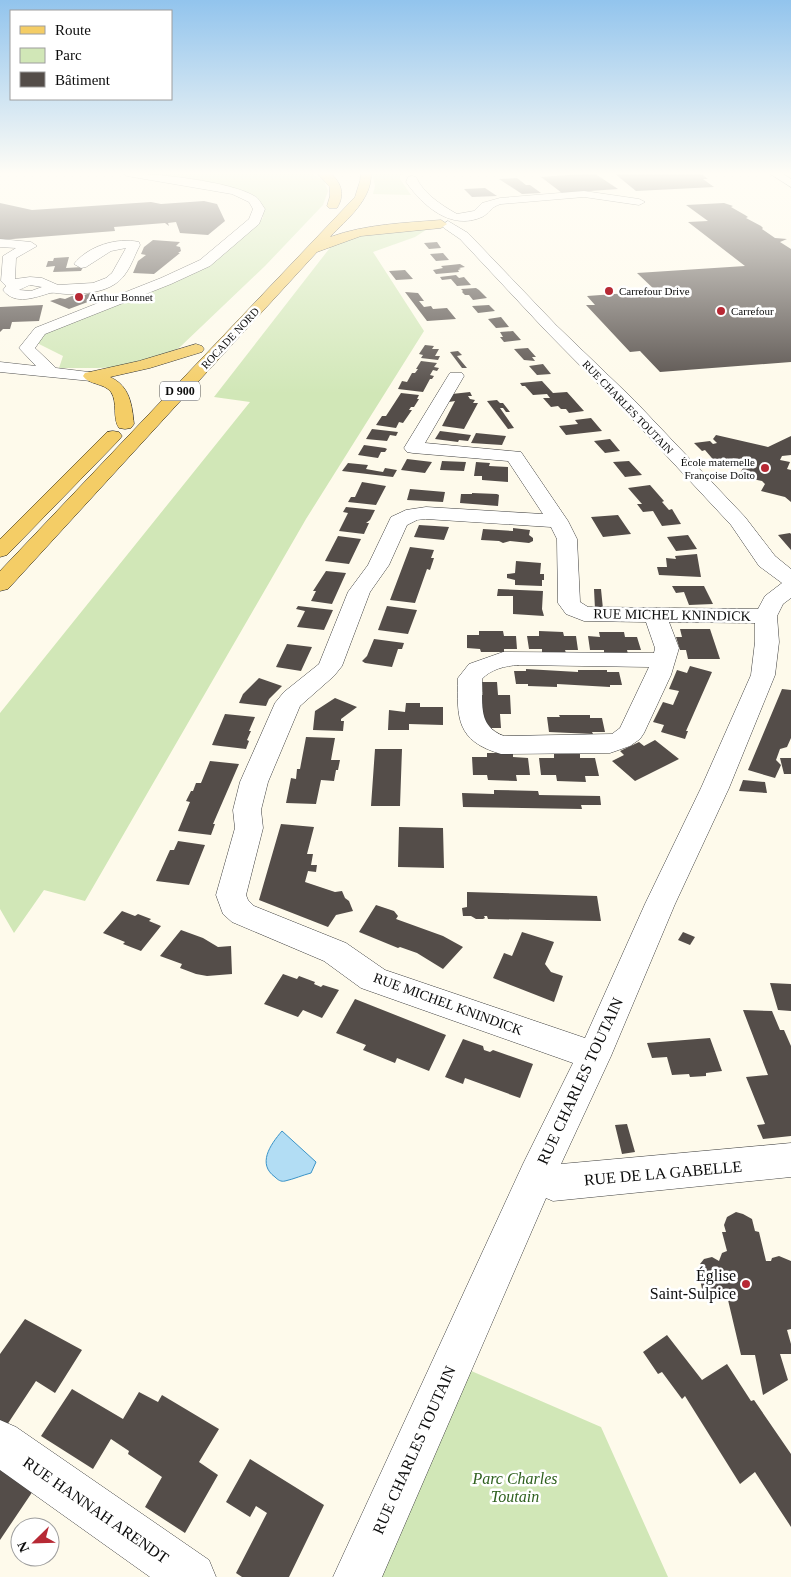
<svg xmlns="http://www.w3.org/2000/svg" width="791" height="1577" font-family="Georgia,serif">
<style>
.green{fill:#d1e7b7}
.water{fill:#b2ddf4;stroke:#3b94c8}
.building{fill:#544d49}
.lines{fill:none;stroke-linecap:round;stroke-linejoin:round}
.minor-casing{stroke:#3f3f3f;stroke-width:1}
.major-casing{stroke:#1d1d1d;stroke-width:1}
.minor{fill:#fff;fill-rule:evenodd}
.major{fill:#f4cd66;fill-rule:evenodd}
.poi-dot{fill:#b72934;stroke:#fff;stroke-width:2}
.labels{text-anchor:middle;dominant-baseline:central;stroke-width:5;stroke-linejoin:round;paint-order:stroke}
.far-poi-label{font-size:11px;fill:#0c0c0c;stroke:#fff;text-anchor:start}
.far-street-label{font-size:11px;fill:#0c0c0c;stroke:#fff}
.shield{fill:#fff;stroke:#555;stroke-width:1}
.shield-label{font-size:12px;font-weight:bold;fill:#0c0c0c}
.street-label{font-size:14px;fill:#0c0c0c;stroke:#fff}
.near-street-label{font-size:16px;fill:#0c0c0c;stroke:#fff}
.near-poi-label{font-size:16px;fill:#0c0c0c;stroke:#fff;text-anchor:end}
.near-park-label{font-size:16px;font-style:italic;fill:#2f611f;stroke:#fff}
</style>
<rect width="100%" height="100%" fill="#fefaeb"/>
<path class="green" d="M141 173H311L324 181 328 191 323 205 265 266 180 347C144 371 100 368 59 368L63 356 37 343 43 334 215 260 263 218V207L251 195Z
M372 173H406L400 176V179L411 195 373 194 375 186Z
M429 228 415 237 373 252 424 331 306 519 85 901 44 890 14 933 0 909V713L250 402 214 397 336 240 398 229Z
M469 1370 601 1427 668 1577H377Z"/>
<path class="water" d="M282 1131 316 1162 311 1173C303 1175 294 1179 285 1181 281 1182 278 1180 275 1177 257 1164 270 1145 282 1131Z"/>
<path class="building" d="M594 173 618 189 562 193 541 177Z
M614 173H700L708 179H703L714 187 636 191Z
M517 178 526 185H530L541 193 522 194 499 179Z
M485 188 497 196 472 197 464 189Z
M204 201 217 204 225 221 208 235 180 233 176 222 168 223 169 226 165 223 114 227 115 231 0 240V203L32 210 151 202 161 204Z
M724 203 733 206 731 207 745 215 748 217 746 218 761 226 763 228 762 229 775 238 787 239 780 242 791 249V362L660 372 640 351 630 352 586 305H595L587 296 656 291 637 273 745 266 688 222 708 221 686 205Z
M153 240 180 242 176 246 180 247 181 251 178 253H180L154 274 133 273 138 261 146 255 141 254 144 247Z
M437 242 441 248 429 249 424 243Z
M443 253 449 260 436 261 430 254Z
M69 257 66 268 83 267 81 271 53 272 55 266 46 267 48 261H53L54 258Z
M460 264 465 267 459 268 461 269 458 270 459 272 436 274 433 270 443 268 441 266Z
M405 270 413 279 396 280 389 271Z
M456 275 459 278 464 277 471 285 457 286 451 279 442 280 440 277Z
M476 288 479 290 487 298 473 300 469 295H465L462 292 463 291 461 289Z
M405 292 418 293 424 301H419L424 307 431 306 433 309 447 308 456 319 427 321Z
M90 293 100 294 93 300 69 309 50 301 60 298 65 299 72 296 79 297Z
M43 305 39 321 12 322 10 329H3L0 332V307Z
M489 305 495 311 478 313 472 306Z
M501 317 509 327 496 328 488 319Z
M513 331 521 340 504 342 500 337H503L500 332Z
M425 345 434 346 432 349H439L435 356H440L438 360 421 358 423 355 419 354Z
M528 348 536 357H532L535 361 524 360 514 349Z
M458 351 462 355 457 356 467 368H462L450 352Z
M421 361 437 363 434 367 439 368 437 371 433 370 430 375 434 376 432 379H430L423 392 398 389 402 381 407 382 412 373H415L418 369H416Z
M543 364 551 374 537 375 529 366Z
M542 381 553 393 567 392 584 411 569 413 566 409H561L558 406 551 407 543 398H550L547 394 533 395 525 386H522L520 383Z
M470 392 472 396H468L470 399 475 400 473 403H478L464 429 442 426 455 401 449 402 452 394Z
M401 393 419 395 417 399H419L414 407H411L409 410H412L403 423 399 422 396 428 376 425 382 416H386Z
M497 400 500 403H503L510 412H506L503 408H500L514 428 508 429 487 401Z
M591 418 602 431 566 435 559 426 578 424 575 420Z
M372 429 398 432 396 436 390 435 387 441 366 439Z
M440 431 471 435 468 441 459 440 458 442 435 439Z
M476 433 506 436 502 445 471 443Z
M716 435 768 447 791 436V455L782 456 780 460 790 462 787 469 791 470V502L785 497 761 491 765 484 762 481 738 476 743 468 725 463 717 464 705 450 702 451 694 443 710 441 713 444 717 443 713 439Z
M610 439 620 451 605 453 594 441Z
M364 445 385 448 387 449 385 452H381L378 458 358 455Z
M407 459 432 462 425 473 401 470Z
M442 461 466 462 464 471 440 470Z
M629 461 642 475 625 477 613 462Z
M476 462 490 463 489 466 508 467V482L482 480V476H474Z
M348 463 368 465 366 469 377 471 383 472 385 468 397 470 393 477 342 471Z
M362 482 386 486 376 505 348 502 351 497H355Z
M650 485 664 501 662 502 669 510 672 509 681 524 662 526 653 511 643 512 637 504H642L628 488Z
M410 489 445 492 443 502 407 500Z
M472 493 497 494 499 495 498 506 460 503 461 494H472Z
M346 507 375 510 370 520 366 523H369L364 534 339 531 348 513 343 512Z
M618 515 631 534 603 537 591 517Z
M419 525 435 526 449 527 444 540 414 537Z
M513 528 530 530 529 535 533 538V541L529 543 510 541 503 543 499 541 481 540 483 529 513 531Z
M790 533 791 534V550L778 535Z
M688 535 697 549 676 551 667 537Z
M338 536 361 539 349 564 325 561Z
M410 547 434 550 431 558H434L430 570 427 569 415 603 390 600Z
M697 554 701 577 659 575 657 567H667L666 558 676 559 675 556Z
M516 561 541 563 540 574H544V580H542V586L515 585V580L507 578V574L515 573Z
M326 571 346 573 332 604 311 601 316 591H313Z
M672 586H704L713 604 689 605 684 592 676 593Z
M498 589 543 591 542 609 544 616 513 614V596H497Z
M594 589H601L603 609H595Z
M298 606 333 610 324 630 297 627 305 611 296 609Z
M387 606 417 610 408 634 378 630Z
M680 629H710L720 659H688L686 650H680L676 637H682Z
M479 631H503L504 636H516L517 649H504V652H481L480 649 467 648V635H479Z
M539 631 563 632 564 636H576L578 650H565L566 653H542V649H529L527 636H539Z
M599 632H624L625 637H637L641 650H627L628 654 604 653V650H590L588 636 600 637Z
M374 639 404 643 402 649H398L392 667 365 663 362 661 367 656Z
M287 644 312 647 301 671 276 667Z
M690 666 712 672 686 731H688L685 739 661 732 664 725 653 722 663 702 673 705 679 691 669 689 677 670 687 673Z
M526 669 578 672V670H607V672H619L622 685H610V687L557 684V687L528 686V684H516L514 671H526Z
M259 678 282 686 269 699 266 706 239 703 243 694Z
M482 682H497L498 695H510L511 714H500L501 728H485L481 695H483Z
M782 689 791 690V738L787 747 780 749 776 760 781 765 775 778 748 770Z
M335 698 357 707 341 719V721H344L343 731 313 730 315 711Z
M406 703H420V707H443V725L409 724V730H388L389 710 405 712Z
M225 714 255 717 249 731H251L247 740 249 741 246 749 212 745Z
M559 715H590V718H602L605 732H592L593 734 549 732 547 717H560Z
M306 737 335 738 331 760H340L338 770H336L334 781 321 780 316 804 286 803 291 778 296 779 297 769H300Z
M655 740 679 759 635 781 612 761 624 755 620 751 639 742 644 746Z
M375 749H402L400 806H371Z
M487 753H513V757L528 758 530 775H516L517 781 488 780 487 775H473L472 757H487Z
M554 754H580V758H595L599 776H585L586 782 557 781 556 775H541L539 758H554Z
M780 758H791V774H784Z
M210 761 239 764 213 824H215L211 835 178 831 190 802 186 801 191 791H193L196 783H201Z
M743 780 765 782 767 793 739 791Z
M494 790 538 791 539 795 600 796 601 805H581L582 809 463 807 462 793 494 794Z
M281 824 314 827 307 854H313L311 865H317L316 872 308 871 305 882 335 892 342 891 345 898 349 901 353 911 336 915 328 927 259 900Z
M399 827 443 828 444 868 398 867Z
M178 841 205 845 189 885 156 881 170 850H174Z
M467 892 597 896 601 921 488 919 487 916H484L485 918 483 919H476L471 916H463L462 908 467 907Z
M376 905 394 911 398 916 396 919 443 936 463 947 443 969 417 953 400 947 398 948 359 932Z
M122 911 135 916 138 914 151 919 149 921 161 926 141 951 123 944 125 942 103 933Z
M181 930 203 938 218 947 231 946 232 974 207 976 196 974 180 968 182 964 160 956Z
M522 932 554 942 545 964 551 972 563 976 554 1002 493 978 504 953 512 956Z
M683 932 695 937 690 945 678 940Z
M283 974 297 979 299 976 315 982 314 984 321 987 323 985 339 990 322 1018 303 1010 298 1017 264 1004Z
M770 983 791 984V1011L778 1010Z
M355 999 446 1035 429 1071 397 1058 395 1063 363 1050 366 1045 336 1033Z
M743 1010 772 1011 780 1030H784L791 1046V1136L763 1139 757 1125 765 1124 746 1077 768 1075Z
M710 1038 722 1071 706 1073V1076L690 1077 689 1074 672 1075 667 1057 652 1058 647 1043Z
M463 1039 483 1046 484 1050 490 1052 493 1050 533 1064 520 1098 465 1078 463 1084 445 1077Z
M627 1124 635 1152 622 1154 615 1125Z
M736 1212 743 1214 752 1219 755 1231 759 1232 766 1261H771L772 1258 779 1256 791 1261V1329L787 1330 791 1344V1354H780L788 1380 763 1395 755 1355H741L728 1300 704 1299 698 1269H702L700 1264 704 1259 712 1257 719 1261 722 1253 727 1251 722 1232H726L724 1225 727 1217Z
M25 1319 82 1350 55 1393 36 1381 3 1431 0 1429V1354Z
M667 1335 702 1380 727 1364 751 1401 754 1400 791 1454V1527L755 1472 740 1484 685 1396 682 1399 662 1372 658 1374 643 1352Z
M72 1389 123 1419 139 1392 158 1402 162 1395 219 1429 199 1462 218 1475 185 1533 145 1507 162 1477 128 1454 129 1451 111 1439 93 1469 41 1436Z
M250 1459 324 1505 289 1577H242L236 1573 267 1513 256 1506 250 1517 226 1502Z
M0 1463 35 1488 0 1540Z"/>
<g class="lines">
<g class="minor-casing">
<path id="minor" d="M122 173C152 173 232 181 256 197 259 199 262 205 265 209L259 224 210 266 171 284 45 334 35 348 56 368 97 373 99 376 97 379 91 381 0 372V362L36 366 19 348 35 328 161 278 200 260 249 219 253 209 249 202 232 194 127 176Z
M769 173H782L791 179V187Z
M412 176 416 177C423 193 441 205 457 214L474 211 482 203 500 198 584 191 639 199 645 202 639 205 584 197 501 204C490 207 490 213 482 217 451 231 423 206 406 182L408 177Z
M448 221 468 233 556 325 634 400 745 517 775 556 791 569V598L783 604 777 616 779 642 775 675 729 788 675 904 611 1056 561 1164 791 1143V1177L553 1201 546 1198 382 1577H333L523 1164 573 1063 361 988 324 961 232 922 223 914 216 895 235 828 233 810 240 782 275 703 284 692 319 664 348 592 368 565 391 517 406 510 426 507 543 514 508 461 413 453 407 452 404 448 448 376 450 373H462L464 376 425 443 521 452 568 521 577 539 580 602 588 607 758 609 765 596 782 583 759 566 731 525 622 408 546 331 460 239 444 228 442 225ZM426 519 551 527 557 539 558 603 566 614 584 621 646 622 655 648 654 653 503 652 469 664 458 678C457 718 456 741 501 754L610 753 630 746 640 739 644 733 671 675 679 648 669 622 755 623V642L751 675 701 788 645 904 585 1038 385 970 346 943 254 906 248 900 246 895 263 828 261 810 268 782 300 706 334 676 342 666 370 592 389 565 407 525 417 520ZM518 665 649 667 620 728 612 734 504 736C477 726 483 703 482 679 491 669 505 666 518 665Z
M0 239 31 242 37 246 16 258 15 279 30 277 42 278 58 285 93 283 106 278 112 273 126 248 111 251 86 267 81 268 74 264C88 246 117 237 139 242L140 245C133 258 129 275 115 284 102 293 82 294 66 294 61 294 55 292 50 293 36 297 15 306 3 290L6 286 1 281 3 256 16 248 0 247ZM30 285 42 287 31 291 19 290Z
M0 1420 16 1427 209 1560 216 1577H150L0 1470Z"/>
</g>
<g class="major-casing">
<path id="major" d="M317 173H330C342 183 345 195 337 208H329L327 206 330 196V187Z
M361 173H371C372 200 347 219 330 237 366 224 404 223 441 220L447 224 441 228 361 236 317 252 8 589 0 591V571L355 197 360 181Z
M196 344 202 346 204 349 202 352 150 368 110 377C130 386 132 405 134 424L131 428 125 429 119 428C112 418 118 403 111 392 104 383 89 385 83 376L85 373 139 361Z
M113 431 119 432 122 436 119 440 7 555 0 557V539L107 432Z"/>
</g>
<use href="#minor" class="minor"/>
<use href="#major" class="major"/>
</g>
<linearGradient id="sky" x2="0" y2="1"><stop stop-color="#92c4ed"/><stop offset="0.44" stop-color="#fffdf6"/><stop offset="1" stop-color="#fffdf6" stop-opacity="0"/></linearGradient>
<rect width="791" height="394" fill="url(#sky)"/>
<g class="poi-dot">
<circle cx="609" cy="291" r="5"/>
<circle cx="79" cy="297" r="5"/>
<circle cx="721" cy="311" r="5"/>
<circle cx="765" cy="468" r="5"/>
<circle cx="746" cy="1284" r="5"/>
</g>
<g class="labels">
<g class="far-poi-label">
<text x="619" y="291">Carrefour Drive</text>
<text x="89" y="297">Arthur Bonnet</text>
<text x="731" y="311">Carrefour</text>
<text x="755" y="462" text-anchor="end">École maternelle<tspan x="755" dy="13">Françoise Dolto</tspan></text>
</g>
<g class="far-street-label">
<text transform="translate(230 338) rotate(-47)">ROCADE NORD</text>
<text transform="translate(628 407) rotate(46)">RUE CHARLES TOUTAIN</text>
</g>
<rect class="shield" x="160" y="381.5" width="40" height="19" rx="4"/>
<g class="shield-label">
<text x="180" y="391">D 900</text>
</g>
<g class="street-label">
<text transform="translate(672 615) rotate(1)">RUE MICHEL KNINDICK</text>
<text transform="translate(448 1004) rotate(20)">RUE MICHEL KNINDICK</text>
</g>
<g class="near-street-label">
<text transform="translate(580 1081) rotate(-65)">RUE CHARLES TOUTAIN</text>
<text transform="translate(663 1173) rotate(-5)">RUE DE LA GABELLE</text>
<text transform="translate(414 1450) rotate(-66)">RUE CHARLES TOUTAIN</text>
<text transform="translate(96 1510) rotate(35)">RUE HANNAH ARENDT</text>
</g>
<g class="near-poi-label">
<text x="736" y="1275">Église<tspan x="736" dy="18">Saint-Sulpice</tspan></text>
</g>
<g class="near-park-label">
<text x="515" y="1478">Parc Charles<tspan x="515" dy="18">Toutain</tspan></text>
</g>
</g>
<rect x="10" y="10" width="162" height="90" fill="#ffffff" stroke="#9e9e9e"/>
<rect x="20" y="26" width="25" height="8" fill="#f4cd66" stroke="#9e9e9e"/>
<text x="55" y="35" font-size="15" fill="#0c0c0c">Route</text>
<rect x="20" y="48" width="25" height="15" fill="#d1e7b7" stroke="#9e9e9e"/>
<text x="55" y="60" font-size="15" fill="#0c0c0c">Parc</text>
<rect x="20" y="72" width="25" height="15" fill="#544d49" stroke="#9e9e9e"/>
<text x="55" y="85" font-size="15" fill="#0c0c0c">Bâtiment</text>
<g transform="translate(35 1542) rotate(247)"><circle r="24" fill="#ffffff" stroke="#9e9e9e"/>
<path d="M0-4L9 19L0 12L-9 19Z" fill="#b72934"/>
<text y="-8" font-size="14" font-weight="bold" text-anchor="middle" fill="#0c0c0c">N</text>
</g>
</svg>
